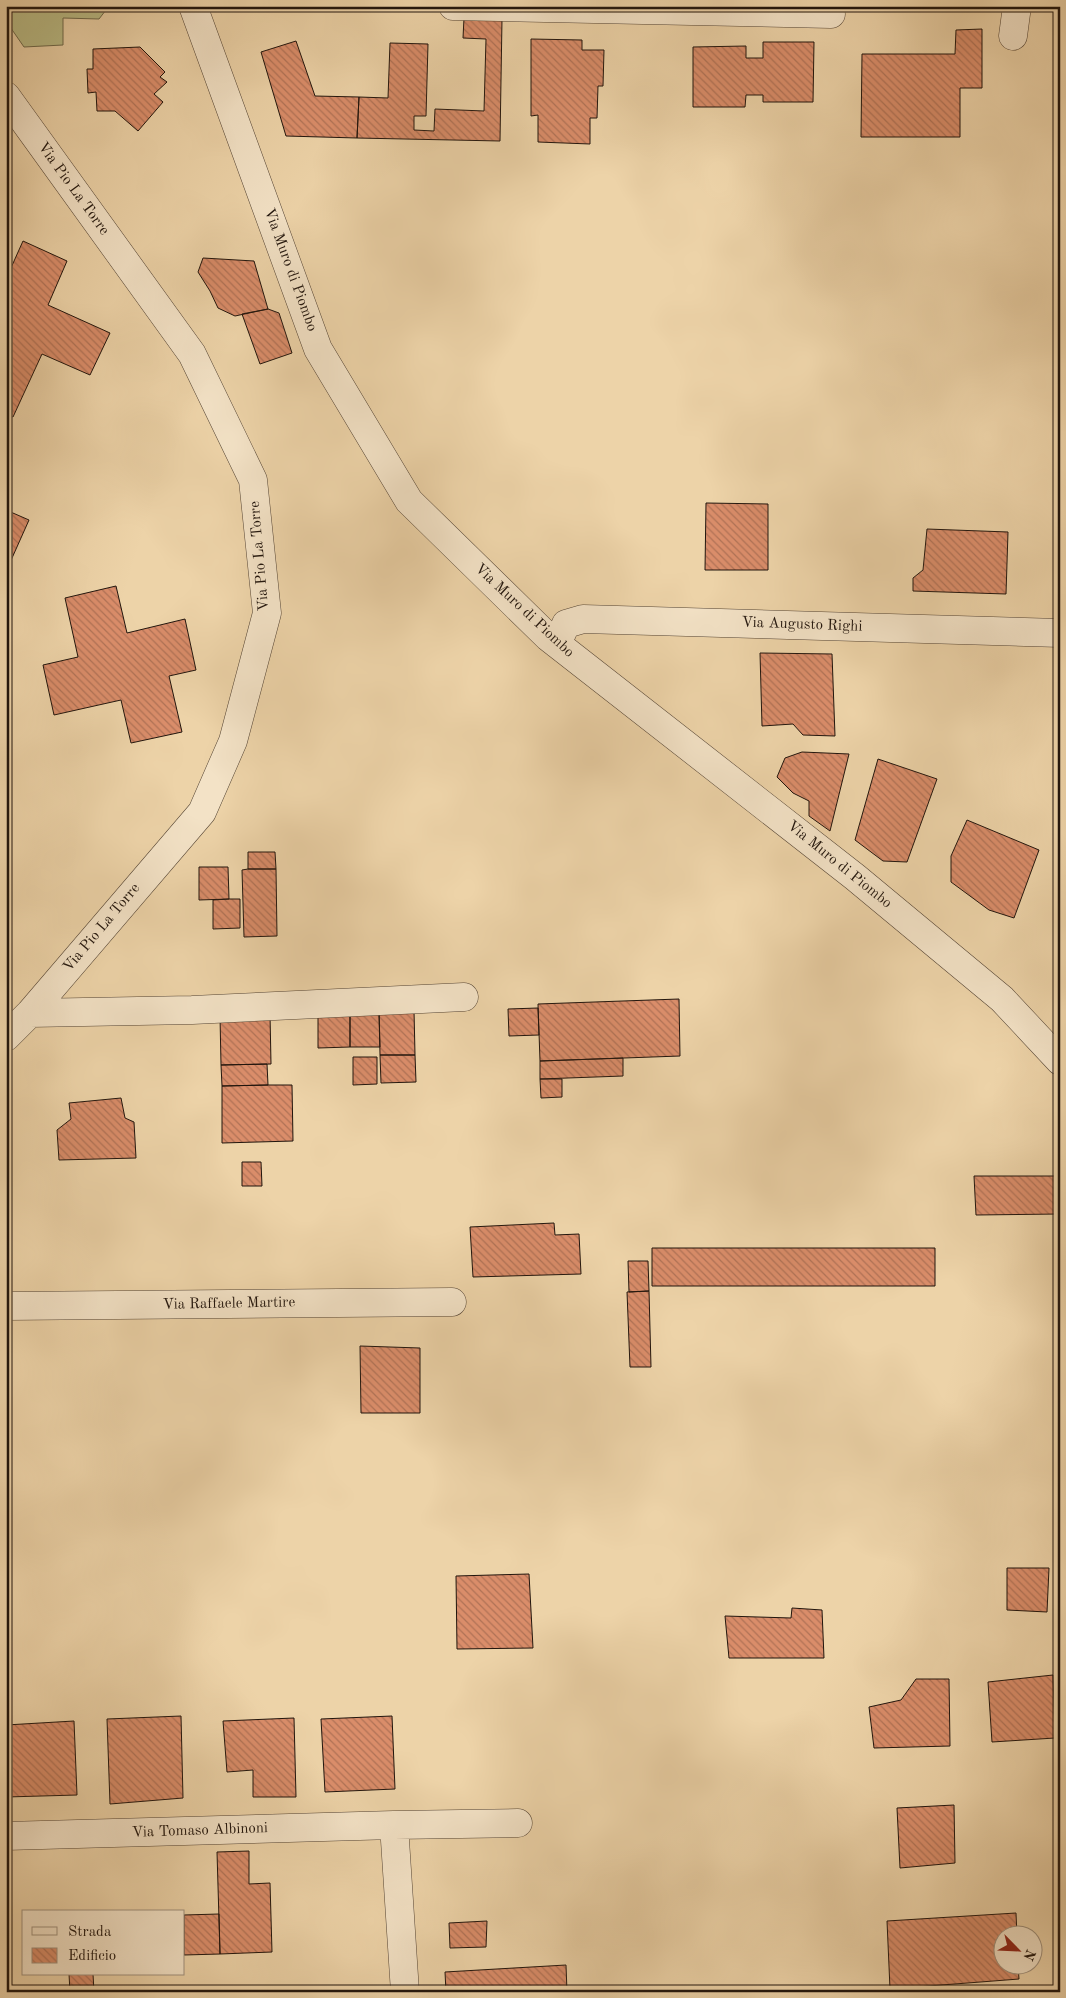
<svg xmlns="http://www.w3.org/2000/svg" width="1066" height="1998" font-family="'Old Standard TT',serif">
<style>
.green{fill:#babc86;stroke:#6e684a}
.building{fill:url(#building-back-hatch);stroke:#21150d}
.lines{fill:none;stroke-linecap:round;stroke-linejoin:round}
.minor-casing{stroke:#544434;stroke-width:29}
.minor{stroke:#f3e2c6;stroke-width:28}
.labels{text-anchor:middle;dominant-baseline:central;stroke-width:5;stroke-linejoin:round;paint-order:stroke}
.street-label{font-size:15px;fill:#21150d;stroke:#f3e2c6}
</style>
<defs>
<pattern id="building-back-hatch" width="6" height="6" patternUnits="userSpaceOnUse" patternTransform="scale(1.25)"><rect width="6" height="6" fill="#da8d6a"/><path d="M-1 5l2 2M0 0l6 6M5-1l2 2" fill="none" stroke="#b07256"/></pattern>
</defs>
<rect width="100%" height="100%" fill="#edd3a8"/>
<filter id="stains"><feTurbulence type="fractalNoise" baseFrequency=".004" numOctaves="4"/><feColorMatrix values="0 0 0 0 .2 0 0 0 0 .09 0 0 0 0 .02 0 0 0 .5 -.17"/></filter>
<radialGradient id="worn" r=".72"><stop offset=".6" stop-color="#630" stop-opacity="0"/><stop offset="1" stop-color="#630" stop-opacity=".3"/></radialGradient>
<path class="green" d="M6 6H109L99 19 63 18V45L24 47 6 21Z"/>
<path class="building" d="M464 18 502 19 500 141 357 138 359 97 388 98 390 43 428 44 426 116H414V130L434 131 435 109 484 111 486 39 463 38Z
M982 29V88H960V137H861L862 54H955L956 30Z
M531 39 582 40V50H604L603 86H598L597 118H590V144L538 142V115L531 116Z
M296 41 315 96 359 97 357 138 286 136 261 52Z
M763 42H814L813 102H763V95H746L745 107H693V47L746 46V58H763Z
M140 47 165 72 160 77 167 82 154 94 163 102 138 131 115 111H97L96 92 88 93 87 69H93V49Z
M23 241 67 261 48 305 110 333 90 375 42 354 13 417 6 414V279Z
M203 258 254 261 268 309 235 316 218 308 210 291 198 272Z
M268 309 279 313 292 353 260 364 242 314Z
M706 503 768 504V570H705Z
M6 510 29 520 8 567H6Z
M927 529 1008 532 1006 594 913 591V578L923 570Z
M116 586 127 633 185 619 196 670 169 676 182 732 131 743 121 700 54 715 43 665 78 657 65 598Z
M760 653 832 654 835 736 803 735 793 724 762 726Z
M802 752 849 754 830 831 809 816V801L793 793 777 777 785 758Z
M878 759 937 779 907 862 883 861 855 840Z
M967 820 1039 850 1014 918 989 910 951 882V856Z
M248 852H275L276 869H248Z
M199 867H228L229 899 199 900Z
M248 869H276L277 936 244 937 242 870Z
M229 899H240V928L213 929V900Z
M679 999 680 1056 540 1061 538 1004Z
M538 1008 539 1035 509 1036 508 1009Z
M414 1010 415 1055H380L379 1011Z
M350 1011V1047L318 1048V1012Z
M350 1011H379L380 1047H350Z
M270 1014 271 1064 221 1065 220 1016Z
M380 1055H415L416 1082 381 1083Z
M353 1057H377V1084L353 1085Z
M623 1058V1076L540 1079V1061Z
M267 1064 268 1085 222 1086 221 1065Z
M540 1079H562V1097L541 1098Z
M268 1085H292L293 1141 222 1143V1086Z
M121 1098 125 1118 134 1122 136 1158 59 1160 57 1130 71 1119 69 1103Z
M242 1162H261L262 1186H242Z
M974 1176H1060V1214L976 1215Z
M554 1223 555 1235 579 1234 581 1274 473 1277 470 1227Z
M652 1248H935V1286H652Z
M628 1261H648L649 1291 629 1292Z
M649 1291 651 1367H630L627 1292Z
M360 1346 420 1348V1413H361Z
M1007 1568H1049L1047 1612 1007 1610Z
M529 1574 533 1648 457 1649 456 1576Z
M792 1608 822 1610 824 1658H729L725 1616 791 1618Z
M1053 1675 1055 1738 992 1742 988 1682Z
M916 1679H949L950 1746 874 1748 869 1707 901 1700Z
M181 1716 183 1798 110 1804 107 1719Z
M392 1716 395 1789 325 1792 321 1719Z
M294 1718 296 1797H253V1770L227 1772 223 1721Z
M74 1721 77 1795 6 1797V1725Z
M954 1805 955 1863 900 1868 897 1808Z
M249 1851V1884L270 1883 272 1952 220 1954 217 1852Z
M1016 1913 1017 1936H1004V1966H1018L1019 1979 890 1989 887 1921Z
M219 1914 220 1954 184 1955V1915Z
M487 1921 486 1947 450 1948 449 1923Z
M566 1965 567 1992H446L445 1972Z
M69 1974H93L94 1992H70Z"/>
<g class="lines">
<g class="minor-casing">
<path id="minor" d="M193 6 318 349 409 501 548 637 855 877 1002 999 1060 1061
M453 6 831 14
M1013 36 1017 6
M6 96 192 354 253 480 267 613 233 741 202 812 30 1013 6 1037
M557 644 566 624 583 619 1060 633
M30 1013 192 1010 464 997
M6 1306 452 1302
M394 1825 518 1823
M6 1836 394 1825 405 1992"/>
</g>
<use href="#minor" class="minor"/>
</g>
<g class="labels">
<g class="street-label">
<text transform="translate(73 189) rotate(54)">Via Pio La Torre</text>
<text transform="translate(290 270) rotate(70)">Via Muro di Piombo</text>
<text transform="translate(260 556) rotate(-95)">Via Pio La Torre</text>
<text transform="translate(524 611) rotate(43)">Via Muro di Piombo</text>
<text transform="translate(802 625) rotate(2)">Via Augusto Righi</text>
<text transform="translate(839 865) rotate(39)">Via Muro di Piombo</text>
<text transform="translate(102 928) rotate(-50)">Via Pio La Torre</text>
<text transform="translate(229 1304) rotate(-1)">Via Raffaele Martire</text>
<text transform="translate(200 1831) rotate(-2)">Via Tomaso Albinoni</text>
</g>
</g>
<rect width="1066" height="1998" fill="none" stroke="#edd3a8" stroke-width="25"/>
<rect x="8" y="8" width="1051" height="1983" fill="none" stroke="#21150d" stroke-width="2.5"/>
<rect x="12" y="12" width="1041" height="1973" fill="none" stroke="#21150d"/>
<rect x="22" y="1910" width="162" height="65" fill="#f3e2c6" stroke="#9f907c"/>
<rect x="32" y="1927" width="25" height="8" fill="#f3e2c6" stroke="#9f907c"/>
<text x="68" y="1936" font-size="15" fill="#21150d">Strada</text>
<rect x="32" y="1948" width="25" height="15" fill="url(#building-back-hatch)" stroke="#9f907c"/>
<text x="68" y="1960" font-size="15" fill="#21150d">Edificio</text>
<g transform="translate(1018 1950) rotate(114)"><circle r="24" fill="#f3e2c6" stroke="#9f907c"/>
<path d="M0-4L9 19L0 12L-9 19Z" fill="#8f2418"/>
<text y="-8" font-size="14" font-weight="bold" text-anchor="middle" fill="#21150d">N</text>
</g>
<rect width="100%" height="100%" filter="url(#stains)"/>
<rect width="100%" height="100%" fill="url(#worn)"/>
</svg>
